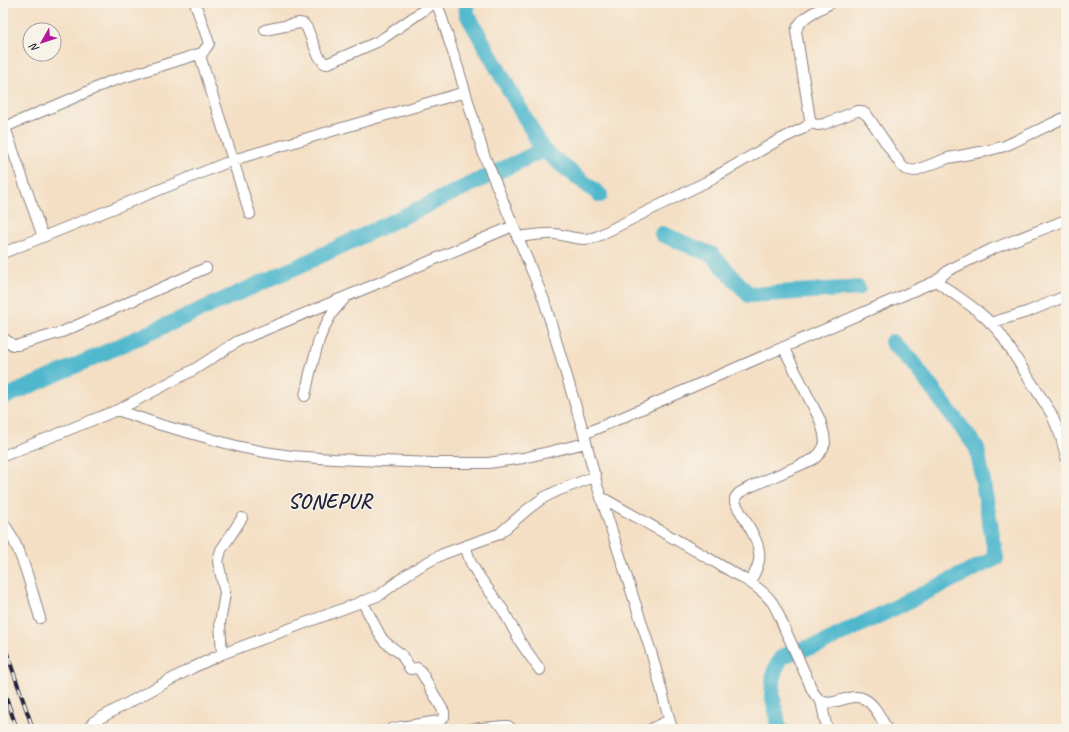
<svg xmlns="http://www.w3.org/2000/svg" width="1069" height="732" font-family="Caveat,sans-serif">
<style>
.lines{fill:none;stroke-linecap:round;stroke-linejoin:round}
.river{stroke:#50b8cd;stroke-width:16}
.minor-casing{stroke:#8b8080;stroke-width:12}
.minor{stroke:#fff;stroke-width:10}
.rail-casing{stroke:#22223b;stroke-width:4}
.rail{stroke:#f7f3e8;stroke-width:2.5;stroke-dasharray:8;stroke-linecap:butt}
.labels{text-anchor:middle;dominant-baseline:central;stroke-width:3.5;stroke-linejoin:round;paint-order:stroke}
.district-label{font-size:21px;font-weight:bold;letter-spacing:1px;fill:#22223b;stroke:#f7f3e8}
</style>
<rect width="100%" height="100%" fill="#f7f3e8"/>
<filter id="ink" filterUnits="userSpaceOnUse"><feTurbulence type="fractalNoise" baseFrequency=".025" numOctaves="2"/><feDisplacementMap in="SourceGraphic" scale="8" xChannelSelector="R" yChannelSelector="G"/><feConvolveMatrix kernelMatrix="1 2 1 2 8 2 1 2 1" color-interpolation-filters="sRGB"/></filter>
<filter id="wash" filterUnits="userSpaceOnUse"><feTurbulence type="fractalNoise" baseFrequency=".012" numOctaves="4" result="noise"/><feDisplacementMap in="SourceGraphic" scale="16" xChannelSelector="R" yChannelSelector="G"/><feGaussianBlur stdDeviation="0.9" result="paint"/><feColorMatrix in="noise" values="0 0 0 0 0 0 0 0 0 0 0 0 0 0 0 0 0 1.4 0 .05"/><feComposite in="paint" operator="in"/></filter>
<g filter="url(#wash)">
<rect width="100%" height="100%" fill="#f4dfc4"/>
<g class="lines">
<path class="river" d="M466 3 467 14 543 150 600 195
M662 234 712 255 749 295 858 288
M3 398 301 265 543 150
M779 729 772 693 774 672 781 658 790 653 821 644 996 558 977 448 912 362 892 342"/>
</g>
</g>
<g filter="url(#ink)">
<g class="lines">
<g class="minor-casing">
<path id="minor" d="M195 3 209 43C207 49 200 52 201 59L250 214
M437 3 459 71 484 155 544 300 584 434 597 485 652 655 672 729
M265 30 299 23 304 24 307 28 318 55 324 63 326 64 377 42 385 37 434 3
M3 122 43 237
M810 123 818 125 824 124 857 111H861L867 115 901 165 905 169 914 171 948 158 986 151 1005 146 1066 117
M5 127 71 99 109 82 202 53
M517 237C527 236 546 233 555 234 570 236 581 242 596 237L706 182 777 141 804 128 810 123V119L796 31C801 16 817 11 831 3
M3 253 233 160 465 92
M936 281C959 298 985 313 1002 336L1051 413 1061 437 1066 457
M990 323 1027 312 1066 296
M3 338 13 345H18L62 332 206 268
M305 396 310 373 319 340 323 330 332 313 345 298
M117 410 161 425 240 447 265 452 291 456 334 459 432 463H488L523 458 586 443
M584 434 936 281 949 270 992 249 1066 220
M3 456 120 409 195 369 238 341 369 287 513 226
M601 497C641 520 681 542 720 565 738 576 759 585 772 602 778 611 781 620 785 630 793 646 800 663 808 680 810 686 813 694 818 698 832 712 850 689 866 700 876 706 881 719 887 729
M3 522C23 552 30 584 40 618
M465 546 471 563 478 575 503 610 521 643 540 670
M750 583C753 576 758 568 759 560 762 543 745 521 737 506L735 502V498L739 493 748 488 814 459 820 453 823 448 825 443 824 434 820 420 783 347
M362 601 381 637 385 642 401 654 410 669 417 668 420 670 444 712V717L441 720 439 721 400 727 391 729
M222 654 220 623 225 593 218 562 221 550 242 518
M821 701 827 729
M88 729 93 722 192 668 222 654 380 595 406 575 424 564 443 554 499 534 528 509 543 498 557 491 596 476
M470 729 504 726H508L512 729
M651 729 669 720"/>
</g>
<use href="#minor" class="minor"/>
<g class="rail-casing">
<path id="rail" d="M3 642 33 729
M3 689 17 729"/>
</g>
<use href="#rail" class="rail"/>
</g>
</g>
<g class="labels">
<g class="district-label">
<text x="330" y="501">SONEPUR</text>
</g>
</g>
<rect width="1069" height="732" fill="none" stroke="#f7f3e8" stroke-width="16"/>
<g transform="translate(42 42) rotate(231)"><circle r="19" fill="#f7f3e8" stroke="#a29fa3"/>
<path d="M0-3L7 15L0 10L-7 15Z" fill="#b5179e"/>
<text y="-6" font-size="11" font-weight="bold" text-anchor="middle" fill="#22223b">N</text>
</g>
</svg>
